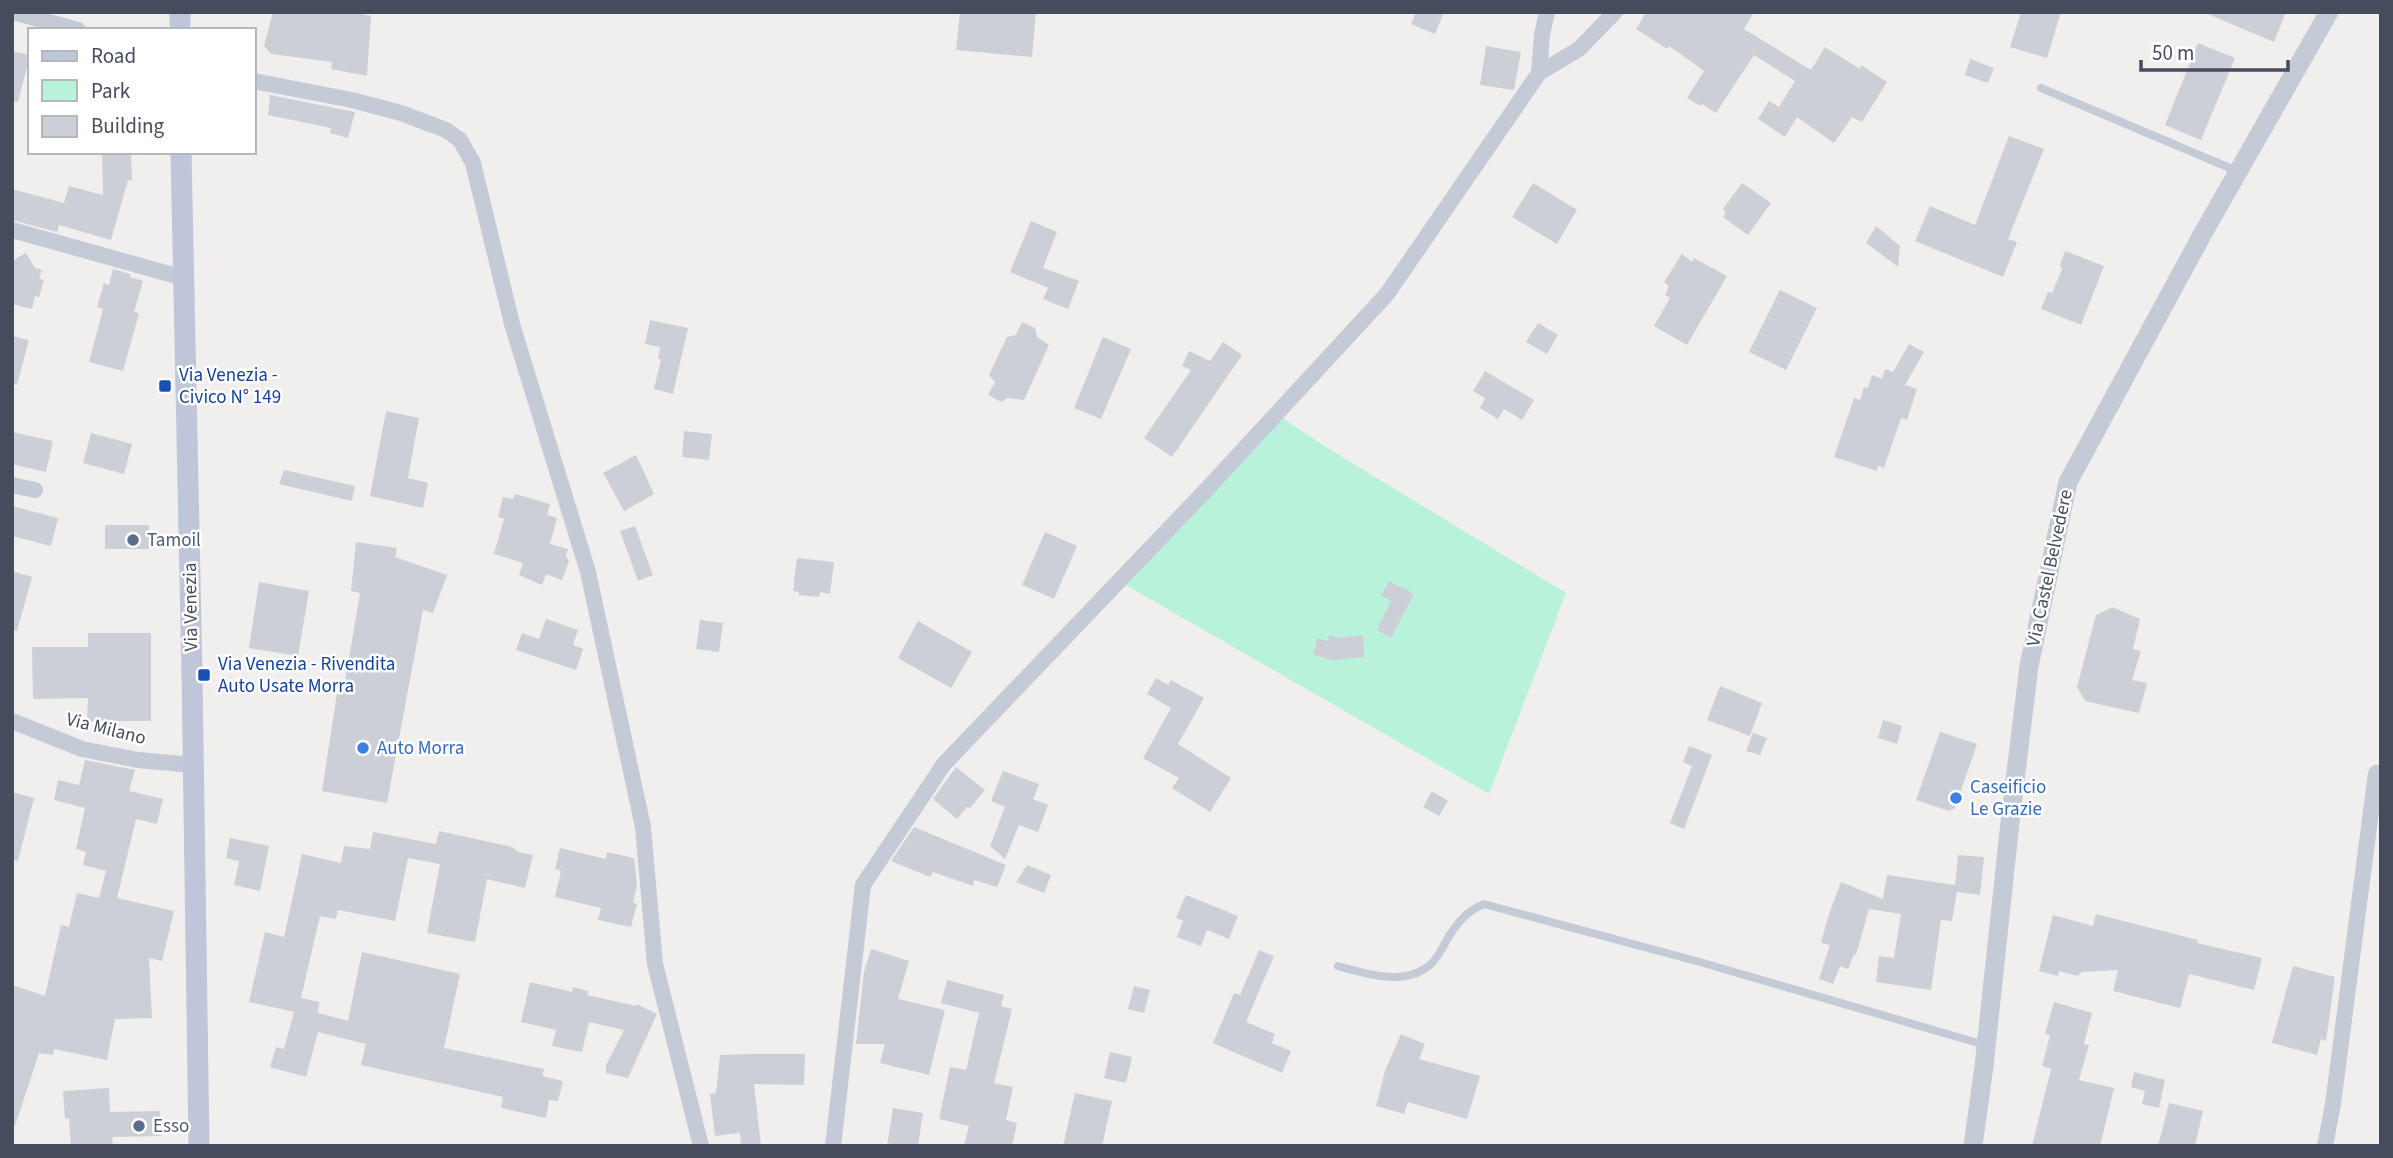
<svg xmlns="http://www.w3.org/2000/svg" width="2393" height="1158" font-family="'Source Sans 3',sans-serif">
<style>
.green{fill:#b9f2db}
.building{fill:#cdcfd6}
.lines{fill:none;stroke-linecap:round;stroke-linejoin:round}
.service{stroke:#c4cad6;stroke-width:8}
.minor{stroke:#c4cad6;stroke-width:16}
.tertiary{stroke:#c4cad6;stroke-width:19}
.secondary{stroke:#bfc6d9;stroke-width:21}
.transit-dot{fill:#1a4fb4;stroke:#fff;stroke-width:2.5}
.service-dot{fill:#5c6f8a;stroke:#fff;stroke-width:2.5}
.shop-dot{fill:#3f7fe0;stroke:#fff;stroke-width:2.5}
.labels{text-anchor:middle;dominant-baseline:central;stroke-width:5;stroke-linejoin:round;paint-order:stroke}
.transit-label{font-size:19px;fill:#164399;stroke:#fff;text-anchor:start}
.service-label{font-size:19px;fill:#4e5e75;stroke:#fff;text-anchor:start}
.street-label{font-size:19px;fill:#454c5d;stroke:#fff}
.shop-label{font-size:19px;fill:#366cbe;stroke:#fff;text-anchor:start}
</style>
<rect width="100%" height="100%" fill="#f1efee"/>
<path class="green" d="M1281 417 1334 452 1566 593 1489 794 1122 583Z"/>
<path class="building" d="M273 12H355L371 16 367 76 331 69 332 62 271 54 264 46Z
M960 12H1036L1032 57 956 50Z
M1416 12H1444L1435 34 1411 24Z
M1646 12H1754L1744 29 1811 70 1825 47 1860 69 1861 65 1887 82 1862 122 1852 117 1834 143 1797 117 1785 137 1758 119 1769 101 1779 107 1795 81 1754 55 1716 113 1702 104 1701 106 1687 98 1704 71 1669 46 1667 49 1636 29Z
M2021 12H2061L2047 58 2010 47Z
M2203 12H2286L2274 42Z
M2198 43 2235 58 2201 140 2165 125Z
M1486 46 1521 52 1514 90 1480 85Z
M12 51 30 55 18 102 12 101Z
M1970 59 1994 68 1988 83 1965 75Z
M270 95 355 112 348 138 330 133 331 128 268 115Z
M2009 136 2044 149 2008 239 2017 242 2003 277 1915 241 1930 206 1975 225Z
M102 152H131L132 181 128 180 111 240 59 225 57 232 12 220V189L64 203 69 186 103 195Z
M1533 183 1577 210 1557 244 1512 217Z
M1742 183 1771 203 1748 235 1723 217 1726 212 1723 209Z
M1031 221 1057 232 1043 268 1079 281 1068 309 1043 299 1048 288 1010 272Z
M1876 226 1900 246 1898 267 1866 243Z
M2065 251 2104 266 2081 325 2041 309 2048 292 2052 293 2062 269 2060 265Z
M26 253 35 268 42 270 39 279 44 280 39 297 35 296 32 309 12 304V261Z
M1682 254 1692 262 1694 258 1727 276 1687 345 1654 326 1670 298 1665 295 1669 286 1664 282Z
M113 269 130 274V277L143 281 134 312 139 313 123 371 89 362 103 309 97 307 104 283 109 285Z
M1780 290 1817 308 1786 370 1749 352Z
M650 320 688 328 673 394 654 389 661 359H658L660 347 645 344Z
M1022 322 1035 328 1037 337 1049 345 1024 400 1008 398 1001 402 988 395 995 382 989 375 1007 337 1016 335Z
M1538 323 1558 335 1547 354 1526 342Z
M12 336 29 340 17 385 12 384Z
M1103 337 1131 349 1101 419 1074 408Z
M1223 342 1242 355 1172 457 1144 438 1191 370 1182 366 1189 351 1210 361Z
M1909 344 1924 352 1905 385 1917 389 1907 420 1901 418 1884 468 1878 466 1877 471 1834 457 1854 398 1860 400 1864 387 1868 388 1872 375 1882 379 1885 369 1893 372Z
M1485 371 1534 400 1522 420 1504 409 1498 419 1480 408 1485 398 1473 391Z
M386 411 419 418 408 478 428 483 423 508 370 496Z
M684 431 712 434 709 460 682 457Z
M12 432 53 441 46 472 12 464Z
M91 433 132 444 124 474 83 463Z
M636 455 654 494 624 511 603 473Z
M284 470 355 486 352 501 279 484Z
M515 494 550 504 547 515 557 518 550 544 568 549 566 556 569 561 562 580 546 574 542 585 519 575 523 563 494 554 504 519 498 517 503 497 513 499Z
M12 506 58 518 51 546 12 536Z
M105 525H149V549H105Z
M635 526 653 575 638 581 620 531Z
M1045 532 1077 546 1054 599 1022 585Z
M356 542 397 548 395 557 447 575 433 613 423 610 387 803 322 791 337 693 343 694 360 593 351 591Z
M797 558 834 562 830 594 820 592 819 597 799 595V592L793 591Z
M12 571 32 577 17 631 12 630Z
M1389 581 1414 594 1391 638 1377 630 1391 601 1381 596Z
M259 582 309 591 298 656 249 648Z
M2112 607 2140 619 2133 649 2141 651 2132 680 2147 683 2139 713 2085 701 2077 687 2096 615Z
M546 619 578 630 573 645 583 649 576 670 516 650 522 633 539 639Z
M700 620 723 623 719 652 696 649Z
M918 621 972 652 951 688 898 658Z
M88 633H151V721H87L88 698 33 699 32 647H88Z
M1329 635 1339 638 1363 635 1364 657 1333 660 1313 655 1317 638 1328 641Z
M1156 678 1168 685 1171 680 1204 698 1178 744 1231 778 1210 812 1172 788 1179 778 1143 758 1171 708 1147 694Z
M1720 686 1762 703 1750 736 1707 720Z
M1883 720 1902 726 1897 744 1878 738Z
M1940 732 1977 744 1955 808 1949 811 1916 800Z
M1753 733 1767 738 1760 755 1746 751Z
M1689 746 1712 755 1684 829 1670 823 1692 766 1683 762Z
M85 760 135 770 129 791 163 799 157 824 136 819 117 898 174 911 162 961 149 958 152 1018 115 1019 107 1060 54 1049 53 1055 39 1053 15 1126 12 1125V985L45 996 61 925 69 927 77 893 99 898 106 871 83 865 86 852 76 849 85 808 54 800 58 780 79 785Z
M956 767 985 790 970 808 967 807 957 819 933 799Z
M1003 771 1039 784 1033 799 1048 805 1038 832 1019 825 1005 859 990 846 1005 807 991 801Z
M1432 791 1448 801 1439 816 1423 807Z
M12 792 34 798 18 861 12 860Z
M914 827 1006 865 997 887 974 880 973 886 933 872 930 877 891 861Z
M439 831 512 847 518 852 533 855 525 888 487 879 475 942 427 933 440 864 408 858 395 921 338 910 336 919 320 916 301 998 319 1002 318 1013 348 1021 362 952 460 974 444 1048 544 1069 542 1076 563 1081 558 1101 549 1100 546 1118 501 1108 503 1097 361 1065 366 1044 318 1032 306 1077 270 1067 276 1047 284 1049 294 1012 249 1002 265 932 284 937 302 854 341 863 344 846 370 849 373 832 436 844Z
M230 838 269 846 260 891 234 885 239 861 226 858Z
M560 848 606 859 607 852 634 858 637 884 633 903 637 904 631 927 598 920 601 908 555 897 561 871 555 869Z
M1958 855 1984 857 1980 895 1957 892 1952 921 1941 920 1931 990 1876 982 1879 956 1894 958 1901 914 1869 909 1856 955 1854 954 1848 969 1840 966 1833 984 1819 979 1830 945 1821 943 1829 914 1841 882 1883 899 1887 875 1955 885Z
M1027 865 1051 875 1044 893 1016 882Z
M1186 895 1238 916 1229 939 1207 930 1201 946 1177 937 1183 921 1176 918Z
M2096 914 2198 940 2197 943 2262 958 2254 990 2189 974 2180 1008 2113 991 2118 970 2082 972 2078 976 2059 971 2058 976 2039 971 2053 915 2093 926Z
M871 949 909 961 898 999 945 1010 929 1075 880 1063 885 1044H856L864 972Z
M1259 950 1274 956 1246 1022 1275 1034 1272 1043 1291 1051 1282 1073 1213 1043 1234 993 1240 995Z
M2293 966 2335 977 2326 1041 2321 1039 2317 1055 2272 1043Z
M947 980 1004 995 1001 1006 1012 1009 994 1083 1013 1087 1006 1120 1017 1123 1012 1146H964L969 1126 939 1119 950 1067 966 1070 979 1013 941 1003Z
M530 982 572 992 573 987 588 991 587 995 636 1006 637 1004 657 1014 628 1078 606 1073V1065L624 1030 589 1022 582 1052 552 1046 556 1030 521 1022Z
M1134 986 1150 990 1144 1013 1128 1009Z
M2054 1002 2092 1013 2084 1044 2089 1045 2079 1080 2114 1088 2100 1146H2032L2051 1069 2042 1066 2050 1035 2045 1034Z
M1401 1034 1425 1044 1419 1059 1480 1076 1467 1119 1408 1102 1404 1114 1376 1106 1385 1071Z
M1110 1052 1132 1057 1126 1083 1104 1078Z
M752 1054H805L804 1085 754 1084 761 1146H741L740 1133 715 1136 710 1094 716 1093 720 1055Z
M2134 1072 2165 1080 2159 1108 2142 1104 2145 1091 2131 1087Z
M109 1088 110 1112 160 1111 161 1136 112 1137 113 1146H71L69 1118 65 1119 63 1091Z
M1075 1093 1112 1101 1102 1146H1063Z
M2169 1103 2203 1111 2195 1146H2158Z
M893 1108 923 1113 918 1146H887Z"/>
<g class="lines">
<path class="service" d="M2041 88 2237 171
M1338 966C1367 974 1406 987 1431 964 1439 956 1444 945 1449 936 1459 921 1467 911 1484 904L1700 962 1985 1045"/>
<path class="minor" d="M13 12 78 30
M1539 73 1542 35 1547 12
M254 81 352 100 401 113 446 130 460 140 473 163 512 324 588 572 643 827 655 964 701 1146
M12 230 184 278
M12 485 35 490
M12 721 82 749 138 760 193 765
M833 1146 863 885 944 764 1206 490 1387 294 1539 73 1579 49 1615 12
M2325 1146 2333 1104 2376 773H2381"/>
<path class="tertiary" d="M1973 1146 1984 1066 2011 813 2029 666 2068 482 2202 235 2329 12"/>
<path class="secondary" d="M180 12V30
M181 152 192 674 199 1146"/>
</g>
<g class="transit-dot">
<rect x="158" y="379" width="14" height="14" rx="3.5"/>
<rect x="197" y="668" width="14" height="14" rx="3.5"/>
</g>
<g class="service-dot">
<circle cx="133" cy="540" r="7"/>
<circle cx="139" cy="1126" r="7"/>
</g>
<g class="shop-dot">
<circle cx="363" cy="748" r="7"/>
<circle cx="1956" cy="798" r="7"/>
</g>
<g class="labels">
<g class="transit-label">
<text x="179" y="375">Via Venezia -<tspan x="179" dy="22">Civico N° 149</tspan></text>
<text x="218" y="664">Via Venezia - Rivendita<tspan x="218" dy="22">Auto Usate Morra</tspan></text>
</g>
<g class="service-label">
<text x="147" y="540">Tamoil</text>
<text x="153" y="1126">Esso</text>
</g>
<g class="street-label">
<text transform="translate(2050 568) rotate(-78)">Via Castel Belvedere</text>
<text transform="translate(191 607) rotate(-91)">Via Venezia</text>
<text transform="translate(106 729) rotate(14)">Via Milano</text>
</g>
<g class="shop-label">
<text x="377" y="748">Auto Morra</text>
<text x="1970" y="787">Caseificio<tspan x="1970" dy="22">Le Grazie</tspan></text>
</g>
</g>
<rect width="2393" height="1158" fill="none" stroke="#454c5d" stroke-width="28"/>
<rect x="28" y="28" width="228" height="126" fill="#ffffff" stroke="#b5b7be" stroke-width="2"/>
<rect x="42" y="51" width="35" height="10" fill="#bfc6d9" stroke="#b5b7be" stroke-width="2"/>
<text x="91" y="63" font-size="21" fill="#454c5d">Road</text>
<rect x="42" y="80" width="35" height="21" fill="#b9f2db" stroke="#b5b7be" stroke-width="2"/>
<text x="91" y="98" font-size="21" fill="#454c5d">Park</text>
<rect x="42" y="116" width="35" height="21" fill="#cdcfd6" stroke="#b5b7be" stroke-width="2"/>
<text x="91" y="133" font-size="21" fill="#454c5d">Building</text>
<path d="M2141 60v10h147v-10" fill="none" stroke="#454c5d" stroke-width="3.5"/>
<text x="2152" y="60" font-size="21" fill="#454c5d" stroke="#ffffff" stroke-width="5" paint-order="stroke">50 m</text>
</svg>
